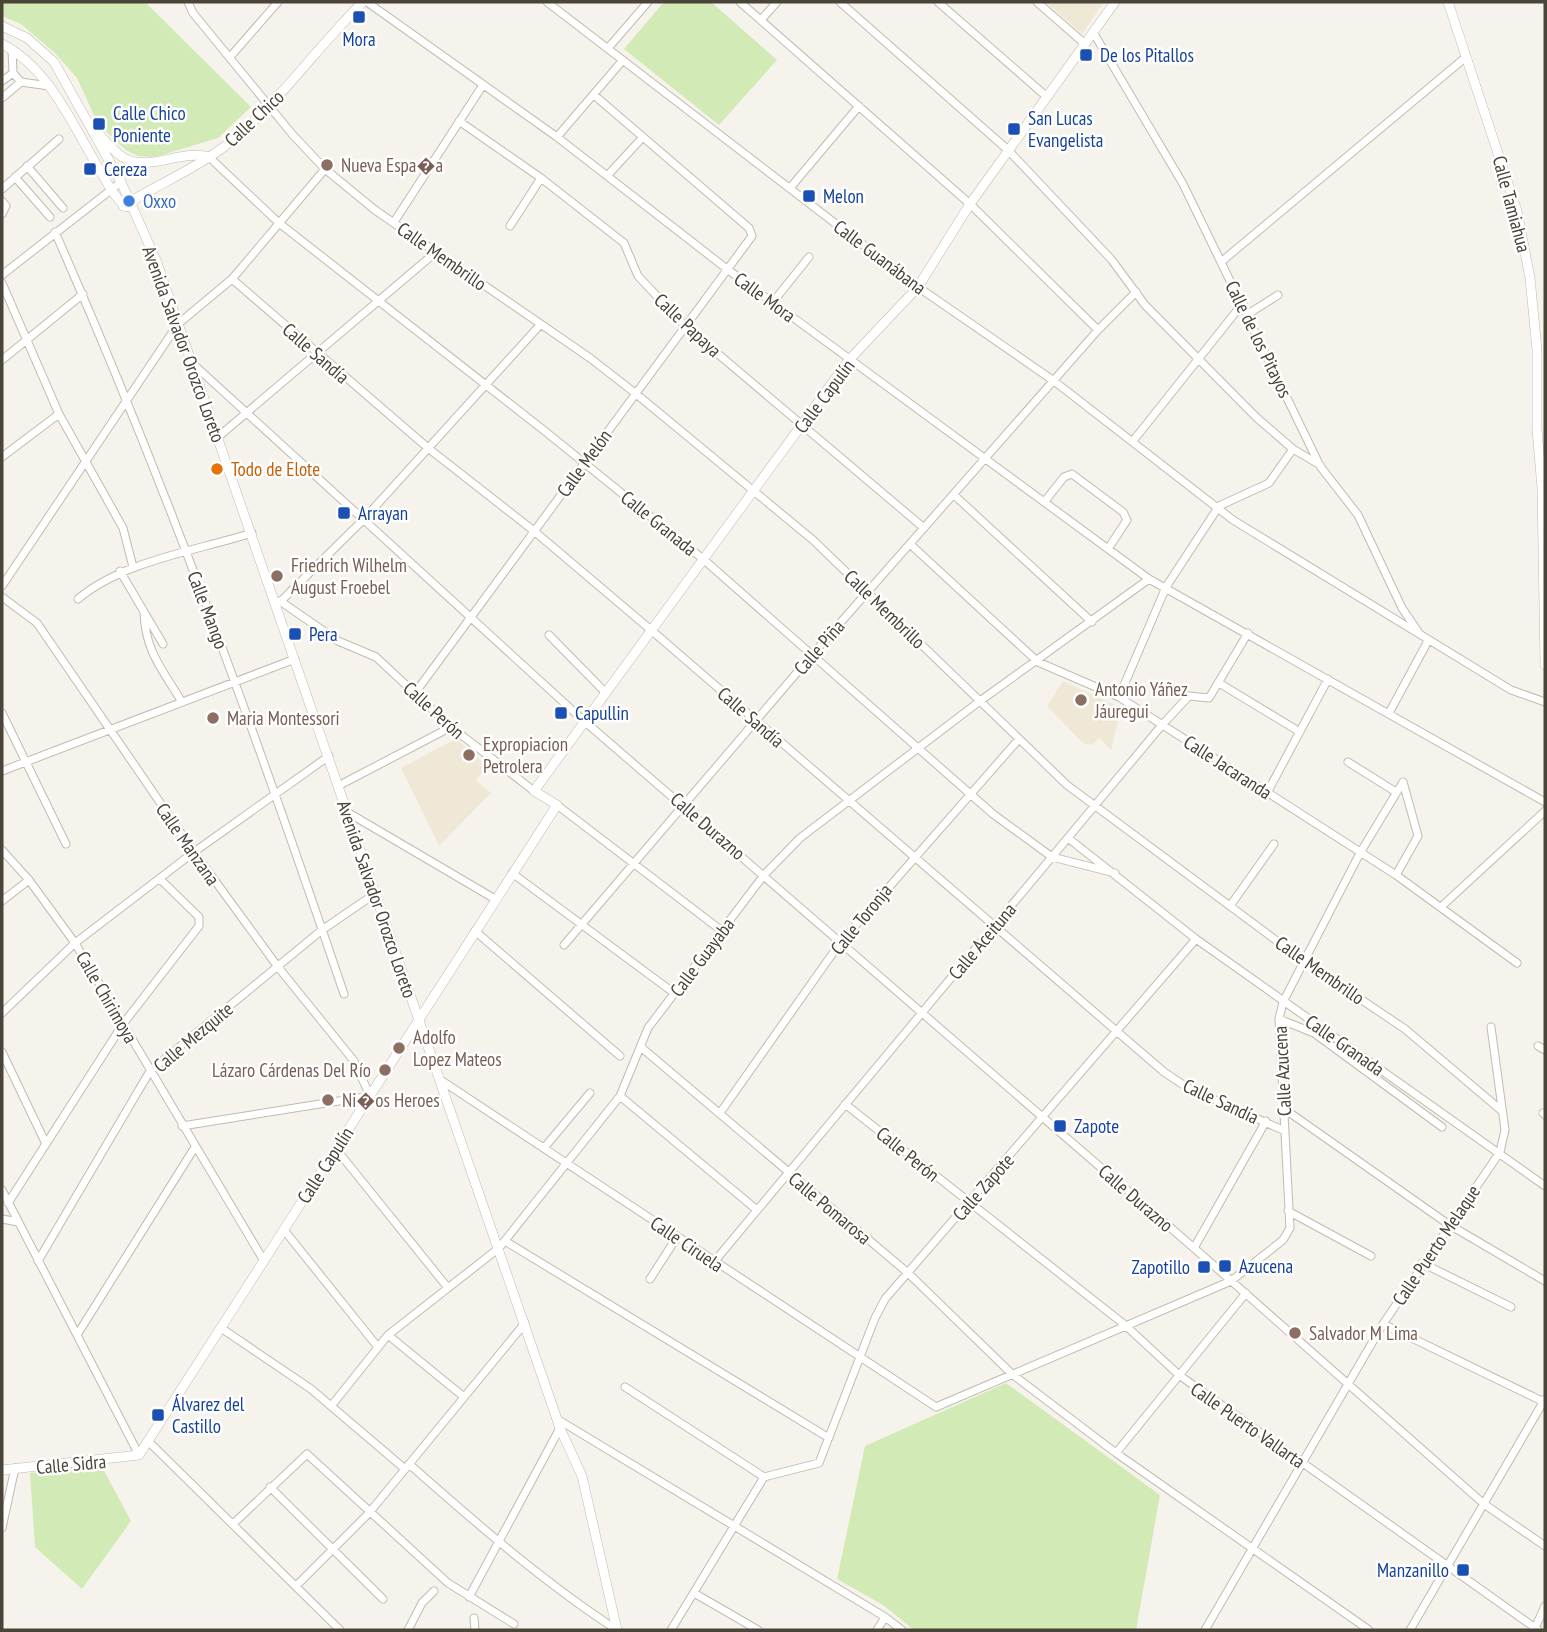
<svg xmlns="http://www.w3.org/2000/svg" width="1547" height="1632" font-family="'PT Sans Narrow',sans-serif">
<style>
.education{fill:#efe8d6}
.green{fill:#d2eab5}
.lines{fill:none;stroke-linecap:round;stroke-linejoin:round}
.minor-casing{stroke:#c2bbae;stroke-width:9}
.tertiary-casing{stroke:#c2bbae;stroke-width:10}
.minor{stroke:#fff;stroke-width:7}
.tertiary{stroke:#fff;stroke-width:9}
.transit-dot{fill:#1a4fb4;stroke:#fff;stroke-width:2.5}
.education-dot{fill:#8d6e63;stroke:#fff;stroke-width:2.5}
.shop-dot{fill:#3f7fe0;stroke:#fff;stroke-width:2.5}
.food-dot{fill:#e8710a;stroke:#fff;stroke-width:2.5}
.labels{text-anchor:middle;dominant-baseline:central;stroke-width:5;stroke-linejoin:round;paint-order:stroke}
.transit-label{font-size:19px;fill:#164399;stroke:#fff;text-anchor:start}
.street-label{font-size:19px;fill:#4b4439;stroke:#fff}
.education-label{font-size:19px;fill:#785e54;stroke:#fff;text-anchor:start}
.shop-label{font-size:19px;fill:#366cbe;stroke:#fff;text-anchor:start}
.food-label{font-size:19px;fill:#c56008;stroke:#fff;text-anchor:start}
</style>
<rect width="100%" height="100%" fill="#f6f3ec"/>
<path class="education" d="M1046 2H1104L1082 34Z
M1063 681 1121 708 1111 750 1099 738 1092 745 1083 743 1047 706Z
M456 739 488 766 476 780 491 793 439 846 401 768Z"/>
<path class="green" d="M2 2H145L251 107 218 138 155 157 138 156 126 150 98 124 77 78 56 54 21 24 2 16Z
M664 2H711L777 60 719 125 624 49Z
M1006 1383 1160 1495 1136 1630H914L883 1605 837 1579 865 1446Z
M101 1465 131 1521 82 1589 35 1547 30 1473Z"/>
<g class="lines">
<g class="minor-casing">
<path id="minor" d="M188 2 193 13 292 134 325 169 375 210 590 358 635 393 813 540 1067 785 1304 961 1405 1029 1502 1111
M367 2 557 137 727 269 1149 579 1545 802
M547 2 918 287 1054 381 1233 520 1511 690 1545 702
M740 2 970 204 1098 330
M840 2 1008 150 1111 259 1145 305 1257 418 1293 449 1320 465
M938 2 1047 97
M1037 2 1085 44
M761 20 777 2
M1093 32 1183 184 1320 466 1358 515 1402 608 1419 633
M609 47 648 2
M12 50 13 73 21 82 49 86
M230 57 278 2
M2 81 13 73
M2 98 21 82
M459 121 541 178 624 243 638 276 685 326 924 528
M557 137 623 60
M209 157 279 223 546 432 703 559 993 814 1052 857 1115 873
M27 166 63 208
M607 176 643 137
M15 177 50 217
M790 188 859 106
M2 189 59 139
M2 201 6 206 2 214
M394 222 483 85
M510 226 541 178
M55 232C165 481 257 737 344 994
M1221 262 1466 57
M2 275 121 182
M232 279 428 448 534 531 651 630 1164 1072 1188 1088 1285 1131
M2 283 59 414 123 528 133 567
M773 302 809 257
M1248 314 1278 295
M2 360 83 294
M192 363 583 720 1194 1248 1484 1504 1545 1546
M218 437 436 252
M1133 441 1243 303
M2 457 59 414
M954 495 1092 622
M1045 501 1064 477 1072 474 1123 512 1127 520 1108 549
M910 544 1038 662 1119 697 1396 875 1517 963
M120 571 163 644
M2 586 178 324 232 279 325 169
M2 597 37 623 194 852 278 967 354 1061 370 1096 182 1126
M78 599C123 561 195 551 252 533
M282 600 363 520 540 325
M280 601 338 641 376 657 451 727 534 791
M144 612C145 651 162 669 182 702
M549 635 604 691
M1219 683 1300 732
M415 693 752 236 749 228 594 95
M1119 697 1166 587 1219 506 1269 483 1293 449
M2 713 66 844
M1389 713 1428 641
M1348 762 1396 792
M2 771 295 659
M338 786 451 727
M1267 793 1328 679
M557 805 722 931
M347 812 495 899
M1068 838 1196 939 1545 1186
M2 850 29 880 75 943 264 1261
M512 873 674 993
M2 901 29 880
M1230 906 1274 844
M1442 906 1545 811
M475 931 620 1056
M564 945 812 655 1098 330 1136 292
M2 1013 75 943 194 852 329 756
M1279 1019 1314 1033 1442 1127
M1538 1046 1545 1050
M642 1048 908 1273 1012 1374 1116 1453 1369 1630
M2 1052 46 1144
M439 1079 936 1407 1231 1281 1283 1240 1290 1228 1279 1019 1283 1002 1360 853 1403 782 1418 836 1396 875
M620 1096 757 1210
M845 1104 1125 1325 1179 1375 1538 1630
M1283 1108 1448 1224 1545 1281
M720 1113 840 943 1019 739
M1543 1113 1545 1115
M544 1148 590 1093
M336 1149 448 1288
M2 1190 139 1455
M8 1203 123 1024 199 926V917L161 880
M1288 1211 1371 1256
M2 1219 18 1222
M284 1230 377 1346
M505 1241 829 1438
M1194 1248 1266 1121
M38 1261 150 1071 322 930 376 893
M714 1262 1162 725 1189 696 1209 698 1248 633
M1422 1263 1511 1307
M650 1279 677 1237
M1383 1324 1544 1402
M221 1328 311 1389 405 1469
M77 1335 195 1147
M388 1335 464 1397
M625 1387 764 1477 819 1463 875 1318 885 1299 1196 939
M332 1405 388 1335 499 1248 620 1096 648 1028 764 875 800 838 980 701 1149 579
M557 1419 885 1617 902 1630
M148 1441 340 1630
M1116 1453 1246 1293
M409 1464C476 1523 542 1581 617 1630
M270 1487 383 1599
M233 1524 307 1454 448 1583 514 1624
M2 1528 15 1468
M296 1586 369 1513 525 1323
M694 1593 758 1630
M469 1597 560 1428
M474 1618 475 1630
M408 1630 422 1603 434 1591
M671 1630 764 1477
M877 1630 885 1617
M1205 1630 1383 1324 1500 1152 1505 1130 1491 1027
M1410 1630 1545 1399
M1534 1630 1545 1606"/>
</g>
<g class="tertiary-casing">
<path id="tertiary" d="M1448 2 1517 211 1530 278 1537 350V429L1542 488 1545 665
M2 26 27 38 54 62 121 182 156 260 560 1428 582 1476 617 1630
M2 44C49 68 72 124 98 167 106 181 114 197 126 207
M97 132C105 140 115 154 126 159 153 171 181 149 209 157
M123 206C156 185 194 170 225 146 278 105 315 49 363 2
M2 1470 139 1455 557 805 534 791 849 360 918 287 970 204 1115 2"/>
</g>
<use href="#minor" class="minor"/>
<use href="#tertiary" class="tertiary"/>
</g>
<g class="transit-dot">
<rect x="352" y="10" width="14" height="14" rx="3.5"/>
<rect x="1079" y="48" width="14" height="14" rx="3.5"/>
<rect x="92" y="117" width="14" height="14" rx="3.5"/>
<rect x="1007" y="122" width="14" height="14" rx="3.5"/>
<rect x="83" y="162" width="14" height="14" rx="3.5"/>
<rect x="802" y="189" width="14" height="14" rx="3.5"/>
<rect x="337" y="506" width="14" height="14" rx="3.5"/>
<rect x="288" y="627" width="14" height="14" rx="3.5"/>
<rect x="554" y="706" width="14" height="14" rx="3.5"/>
<rect x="1053" y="1119" width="14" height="14" rx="3.5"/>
<rect x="1218" y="1259" width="14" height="14" rx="3.5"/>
<rect x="1197" y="1260" width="14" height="14" rx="3.5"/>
<rect x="151" y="1408" width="14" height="14" rx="3.5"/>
<rect x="1456" y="1563" width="14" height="14" rx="3.5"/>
</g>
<g class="education-dot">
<circle cx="327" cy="165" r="7"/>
<circle cx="277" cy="576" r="7"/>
<circle cx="1081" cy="700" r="7"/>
<circle cx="213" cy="718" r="7"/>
<circle cx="469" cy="755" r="7"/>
<circle cx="399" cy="1048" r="7"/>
<circle cx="385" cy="1070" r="7"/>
<circle cx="328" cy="1100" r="7"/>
<circle cx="1295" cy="1333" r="7"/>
</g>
<circle class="shop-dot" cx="129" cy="201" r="7"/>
<circle class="food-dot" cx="217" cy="469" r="7"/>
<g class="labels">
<g class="transit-label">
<text x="359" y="39" text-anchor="middle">Mora</text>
<text x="1100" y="55">De los Pitallos</text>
<text x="113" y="113">Calle Chico<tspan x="113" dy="22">Poniente</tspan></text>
<text x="1028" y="118">San Lucas<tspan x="1028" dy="22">Evangelista</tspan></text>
<text x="104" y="169">Cereza</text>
<text x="823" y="196">Melon</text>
<text x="358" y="513">Arrayan</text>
<text x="309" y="634">Pera</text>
<text x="575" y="713">Capullin</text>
<text x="1074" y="1126">Zapote</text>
<text x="1239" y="1266">Azucena</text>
<text x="1190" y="1267" text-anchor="end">Zapotillo</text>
<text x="172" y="1404">Álvarez del<tspan x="172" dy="22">Castillo</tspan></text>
<text x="1449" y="1570" text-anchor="end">Manzanillo</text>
</g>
<g class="street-label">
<text transform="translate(254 118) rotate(-43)">Calle Chico</text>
<text transform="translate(1512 204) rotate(75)">Calle Tamiahua</text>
<text transform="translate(442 256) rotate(35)">Calle Membrillo</text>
<text transform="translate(880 257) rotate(37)">Calle Guanábana</text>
<text transform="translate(765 297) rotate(36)">Calle Mora</text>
<text transform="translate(688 325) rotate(43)">Calle Papaya</text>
<text transform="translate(1259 339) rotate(64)">Calle de los Pitayos</text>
<text transform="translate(184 344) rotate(70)">Avenida Salvador Orozco Loreto</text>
<text transform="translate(316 353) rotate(41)">Calle Sandía</text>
<text transform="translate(824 396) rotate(-53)">Calle Capulín</text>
<text transform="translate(584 463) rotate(-54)">Calle Melón</text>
<text transform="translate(659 523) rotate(39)">Calle Granada</text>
<text transform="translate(885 609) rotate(44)">Calle Membrillo</text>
<text transform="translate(208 610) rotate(69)">Calle Mango</text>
<text transform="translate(819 647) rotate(-49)">Calle Piña</text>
<text transform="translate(434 710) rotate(42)">Calle Perón</text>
<text transform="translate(751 717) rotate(41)">Calle Sandía</text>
<text transform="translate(1228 767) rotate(33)">Calle Jacaranda</text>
<text transform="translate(708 826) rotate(41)">Calle Durazno</text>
<text transform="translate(188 844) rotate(55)">Calle Manzana</text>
<text transform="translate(377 899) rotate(71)">Avenida Salvador Orozco Loreto</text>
<text transform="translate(861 919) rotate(-51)">Calle Toronja</text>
<text transform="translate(982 941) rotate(-50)">Calle Aceituna</text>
<text transform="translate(702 957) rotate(-53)">Calle Guayaba</text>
<text transform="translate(1320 970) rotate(35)">Calle Membrillo</text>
<text transform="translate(107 997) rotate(60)">Calle Chirimoya</text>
<text transform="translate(193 1037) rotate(-40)">Calle Mezquite</text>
<text transform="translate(1345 1045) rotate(35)">Calle Granada</text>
<text transform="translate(1282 1071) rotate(-93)">Calle Azucena</text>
<text transform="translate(1221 1101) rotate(25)">Calle Sandía</text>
<text transform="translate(908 1154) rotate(39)">Calle Perón</text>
<text transform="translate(325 1165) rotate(-57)">Calle Capulín</text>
<text transform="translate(983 1187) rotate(-49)">Calle Zapote</text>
<text transform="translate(1136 1198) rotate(41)">Calle Durazno</text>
<text transform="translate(830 1208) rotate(40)">Calle Pomarosa</text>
<text transform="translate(687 1244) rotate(34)">Calle Ciruela</text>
<text transform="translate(1436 1245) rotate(-56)">Calle Puerto Melaque</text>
<text transform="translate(1248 1425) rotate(35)">Calle Puerto Vallarta</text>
<text transform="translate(71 1464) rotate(-5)">Calle Sidra</text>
</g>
<g class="education-label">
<text x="341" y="165">Nueva Espa�a</text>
<text x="291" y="565">Friedrich Wilhelm<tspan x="291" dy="22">August Froebel</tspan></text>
<text x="1095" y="689">Antonio Yáñez<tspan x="1095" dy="22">Jáuregui</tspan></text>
<text x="227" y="718">Maria Montessori</text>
<text x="483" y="744">Expropiacion<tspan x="483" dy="22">Petrolera</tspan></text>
<text x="413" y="1037">Adolfo<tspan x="413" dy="22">Lopez Mateos</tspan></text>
<text x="371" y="1070" text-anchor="end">Lázaro Cárdenas Del Río</text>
<text x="342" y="1100">Ni�os Heroes</text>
<text x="1309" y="1333">Salvador M Lima</text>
</g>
<g class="shop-label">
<text x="143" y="201">Oxxo</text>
</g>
<g class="food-label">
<text x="231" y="469">Todo de Elote</text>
</g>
</g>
<rect width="1547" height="1632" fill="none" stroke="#4b4439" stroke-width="7"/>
</svg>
